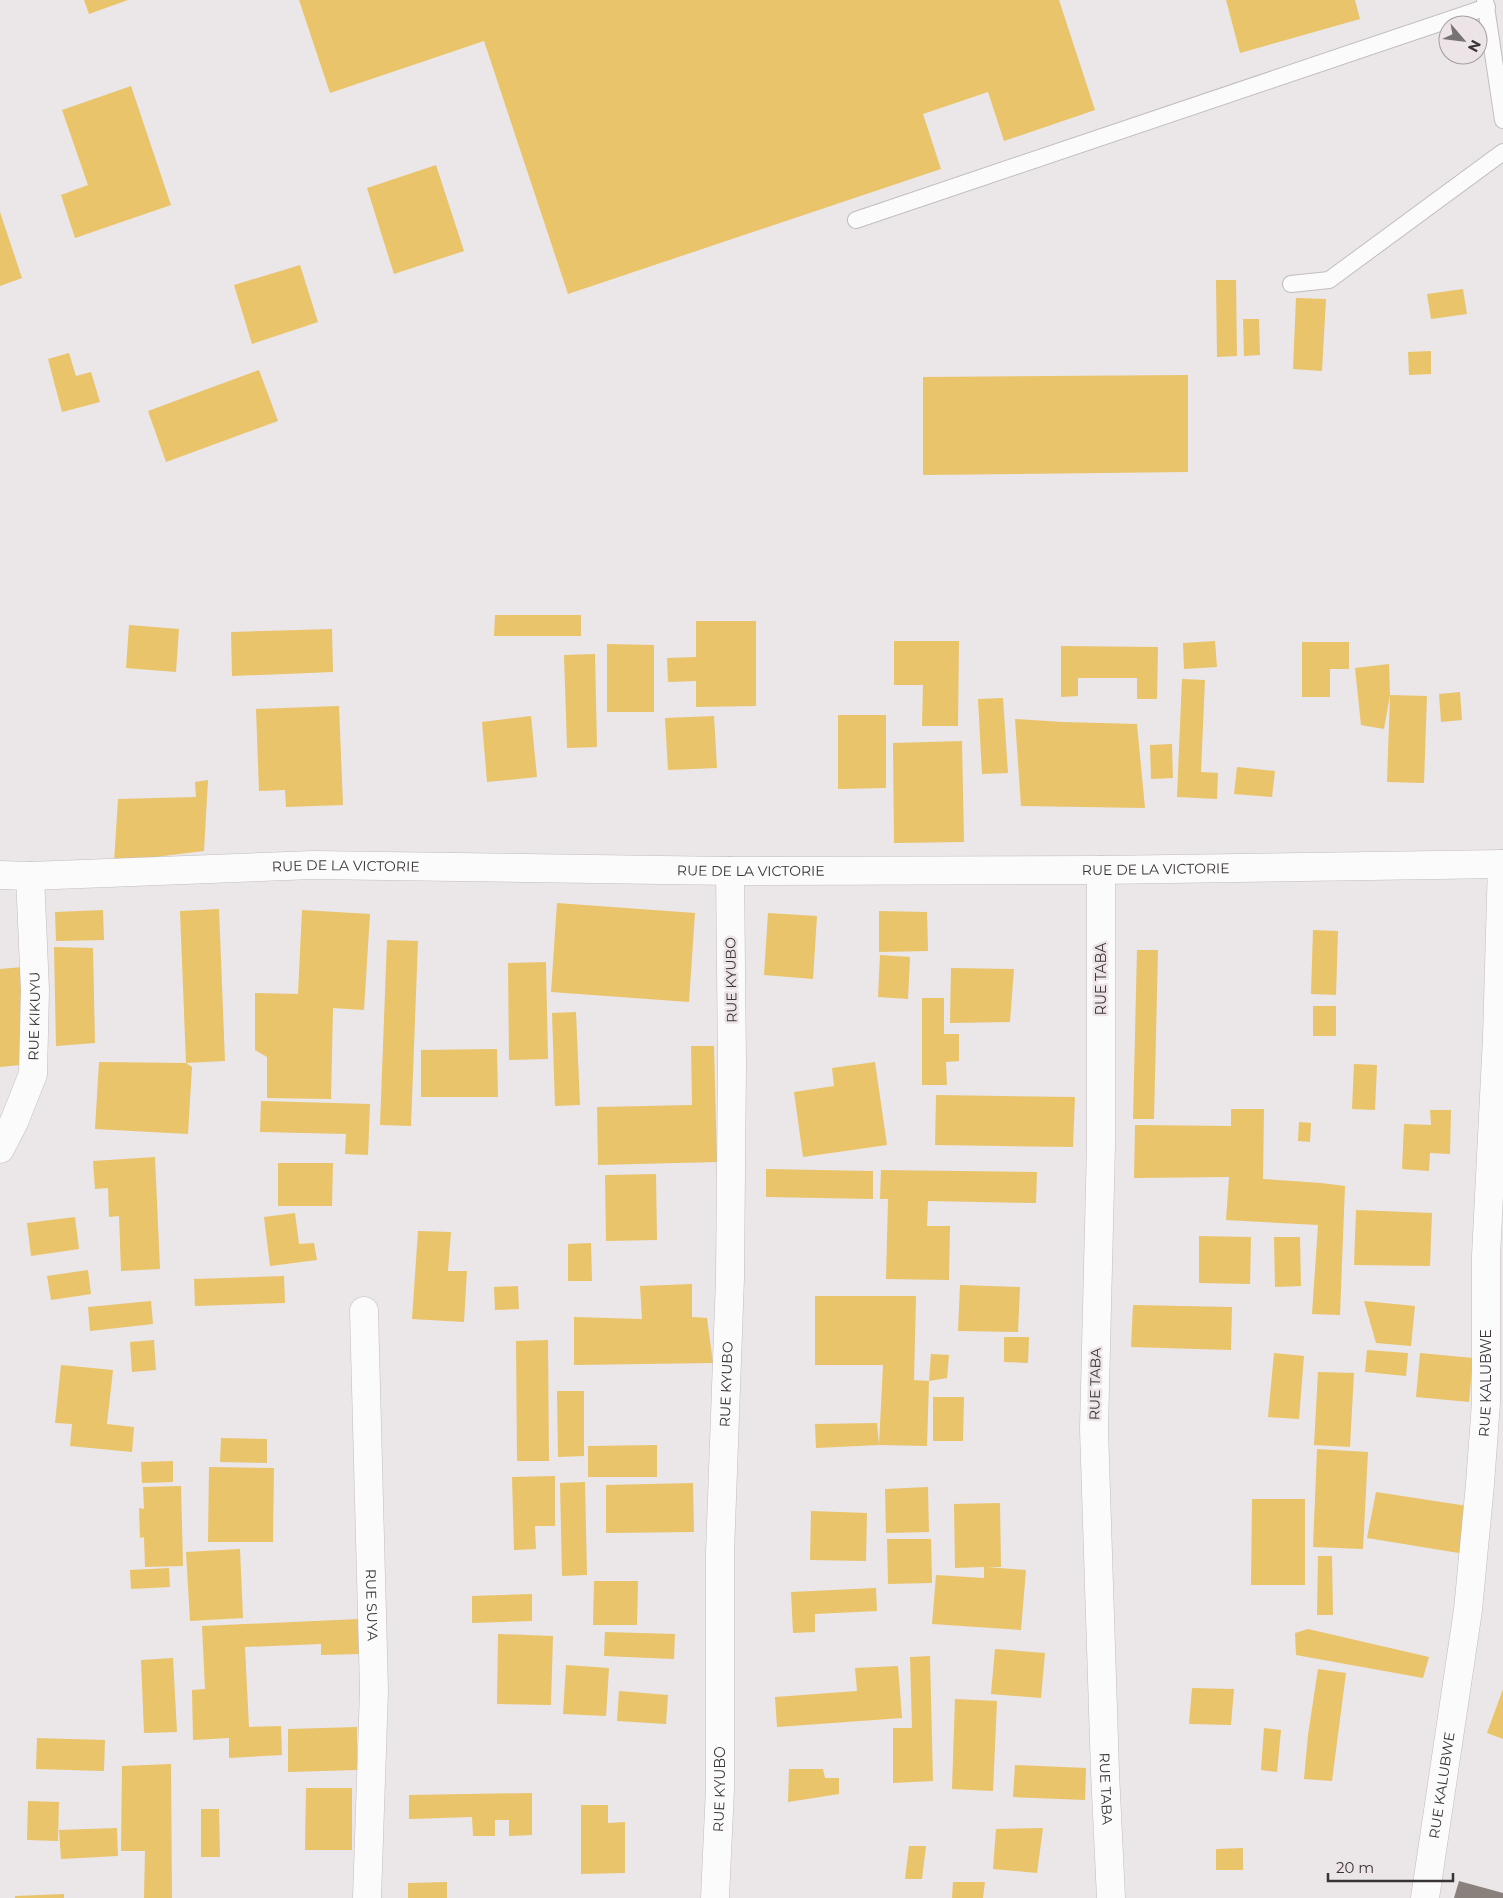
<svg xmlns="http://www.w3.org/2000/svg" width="1503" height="1898" font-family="Montserrat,sans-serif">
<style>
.homes{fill:#e9c46a}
.industry{fill:#8a817c}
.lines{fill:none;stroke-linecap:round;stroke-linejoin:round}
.lane-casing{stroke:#c1bdbf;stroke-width:18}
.street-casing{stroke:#c1bdbf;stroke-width:29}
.lane{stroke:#fcfbfc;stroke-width:16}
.street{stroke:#fcfbfc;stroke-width:28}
.labels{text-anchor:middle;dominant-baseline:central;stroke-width:5;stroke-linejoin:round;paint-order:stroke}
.street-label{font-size:14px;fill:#393537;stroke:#ede4e8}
</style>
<rect width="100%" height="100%" fill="#ebe6e8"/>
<path class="homes" d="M84 0H128L89 14Z
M299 0H1059L1095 110 1004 141 988 92 923 114 941 169 568 294 484 41 330 93Z
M1226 0H1355L1360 19 1240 53Z
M131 86 171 205 75 238 61 195 88 185 62 110Z
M436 165 464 251 394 274 367 188Z
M0 212 22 278 0 286Z
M300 265 318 322 252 344 234 285Z
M1216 280H1236L1237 356 1217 357Z
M1463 289 1467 314 1431 319 1427 294Z
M1296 298 1326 299 1322 371 1293 369Z
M1243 319H1259L1260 355 1244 356Z
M1431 351V374L1409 375 1408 352Z
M69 353 76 376 91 372 100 402 62 412 48 359Z
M259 370 278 421 166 462 148 411Z
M1188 375V472L923 475V377Z
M495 615H581V636H494Z
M696 621H756V706L696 707V681L668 682 667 658 696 657Z
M129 625 179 629 176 672 126 668Z
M332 629 333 672 232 676 231 632Z
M894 641H959L958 726H922L923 685H894Z
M1215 641 1217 667 1184 669 1183 643Z
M1302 642H1349V669H1330V697H1302Z
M607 644 654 645V712H607Z
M1061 646 1158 647 1157 699H1137V678H1078V696L1061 697Z
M595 654 597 747 567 748 564 655Z
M1389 664 1390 695 1427 696 1424 783 1387 782 1390 695 1384 729 1361 725 1355 668Z
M1182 679 1205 680 1201 772 1218 773 1217 799 1177 797Z
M1460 692 1462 720 1441 722 1439 694Z
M1003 698 1008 773 982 774 978 699Z
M339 706 343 805 286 807 285 790 259 791 256 709Z
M838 715H886V788L838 789Z
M531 716 537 777 487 782 482 722Z
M714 716 717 768 668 770 665 718Z
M1015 719 1063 722 1137 724 1145 808 1021 806Z
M962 741 964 842 894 843 893 743Z
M1172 744 1173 778 1151 779 1150 745Z
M1237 767 1275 771 1272 797 1234 794Z
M208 780 204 851 114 862 118 799 196 797 195 782Z
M557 903 695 913 689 1002 551 992Z
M219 909 225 1061 186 1063 192 1067 188 1134 95 1129 99 1062 186 1063 180 911Z
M103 910 104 940 56 941 55 912Z
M302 910 370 914 364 1010 333 1008 331 1099 267 1098V1057L255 1050V993L298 994Z
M879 911 927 912 928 951 879 952Z
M768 913 817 916 813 979 764 975Z
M1313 930 1338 931 1336 995 1311 994Z
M387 940 418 941 411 1126 380 1125Z
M54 947 93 948 95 1043 56 1046Z
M1137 950H1158L1154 1119H1133Z
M880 955 910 957 908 999 878 997Z
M546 962 548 1059 509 1060 508 963Z
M23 967 30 1064 0 1067V969Z
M951 968 1014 969 1010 1022 950 1023Z
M922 998H944V1034H959V1061L946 1062 947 1085H922Z
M1313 1006H1336V1036H1313Z
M576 1012 580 1105 555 1106 552 1013Z
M691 1046H714L717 1162 598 1165 597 1107 692 1105Z
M497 1049 498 1097H421V1050Z
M875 1062 887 1145 803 1157 794 1092 834 1086 832 1068Z
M1354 1064 1377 1065 1375 1110 1352 1109Z
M936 1095 1075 1097 1073 1147 935 1145Z
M261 1101 370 1104 368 1155 345 1154 346 1134 260 1132Z
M1231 1109H1264L1263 1179 1321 1183 1345 1186 1340 1315 1312 1314 1318 1225 1226 1220 1229 1177 1134 1178 1135 1125 1231 1126Z
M1430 1110H1451L1450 1154 1430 1153 1429 1171 1402 1169 1404 1124 1431 1125Z
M1299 1122 1311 1123 1310 1142 1298 1141Z
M155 1157 160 1269 121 1271 119 1216 109 1217 108 1188 95 1189 93 1161Z
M278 1163H333L332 1206H278Z
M766 1169 873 1171V1199L766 1197Z
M881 1170 1037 1172 1036 1203 928 1201 927 1226H950L949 1280 886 1279 888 1199H880Z
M656 1174 657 1240 606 1241 605 1175Z
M1356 1210 1432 1213 1430 1266 1354 1265Z
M295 1213 299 1244 314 1243 317 1260 270 1266 264 1217Z
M75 1217 79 1249 31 1256 27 1223Z
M418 1231 451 1232 448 1271H467L464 1322 412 1319Z
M1199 1236 1251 1237 1250 1284 1199 1283Z
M1274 1237H1300L1301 1286 1275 1287Z
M591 1243 592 1281H568V1244Z
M88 1270 91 1294 51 1300 47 1276Z
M284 1276 285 1303 195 1306 194 1279Z
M692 1284V1317L707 1318 713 1363 574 1365V1317L642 1319 640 1286Z
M960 1285 1020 1287 1018 1332 958 1331Z
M518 1286 519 1309 495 1310 494 1287Z
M815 1296H916L914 1380 929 1381 927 1446 879 1445 883 1365H815Z
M151 1301 153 1324 90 1331 88 1307Z
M1364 1301 1415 1306 1411 1346 1376 1343Z
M1133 1305 1232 1307 1231 1350 1131 1347Z
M1004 1337H1029L1028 1363 1004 1362Z
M154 1340 156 1370 132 1372 130 1342Z
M548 1340 549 1461H517L516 1341Z
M1367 1350 1408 1353 1406 1376 1365 1372Z
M1274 1353 1304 1356 1299 1419 1268 1417Z
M1420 1353 1473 1358 1469 1402 1416 1397Z
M931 1354 949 1355 947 1378 929 1381Z
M61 1365 113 1370 107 1424 134 1427 132 1452 70 1446 72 1424 55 1423Z
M1318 1372 1354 1373 1350 1447 1314 1445Z
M557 1391H584V1456L558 1457Z
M933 1397H964L963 1441H933Z
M877 1423 879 1445 816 1448 815 1424Z
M221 1438 267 1439V1463L220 1462Z
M657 1445V1477H588V1446Z
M1317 1449 1368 1452 1363 1549 1313 1547Z
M173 1461V1482L142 1483 141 1462Z
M209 1467 274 1468 273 1542H208Z
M555 1476V1526H535L536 1549 514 1550 512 1477Z
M585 1482 587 1575 562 1576 560 1483Z
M693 1483 694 1532 606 1533V1485Z
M181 1486 183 1566 145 1567 144 1537 140 1538 139 1508 144 1509 143 1487Z
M928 1487 929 1532 886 1533 885 1489Z
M1376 1492 1474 1507 1465 1554 1367 1538Z
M1252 1499H1305V1585H1251Z
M1000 1503 1001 1567H987L1026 1570 1021 1630 932 1624 936 1575 984 1578V1567L955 1568 954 1504Z
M811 1511 867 1513 866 1561 810 1560Z
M887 1539H931L932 1583 888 1584Z
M240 1549 243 1618 190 1621 186 1552Z
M1318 1556H1332L1333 1615H1317Z
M169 1568 170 1587 131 1589 130 1570Z
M594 1581H638L637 1625H593Z
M876 1588 877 1611 815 1614V1632L793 1633 791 1592Z
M532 1594V1621L472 1623V1596Z
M359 1619 361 1654 321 1655V1644L245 1647 249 1727 281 1726 282 1755 229 1758V1738L193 1740 192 1690 205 1689 202 1626Z
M1308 1629 1429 1657 1423 1678 1296 1655 1295 1633Z
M605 1632 675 1634 674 1659 604 1656Z
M498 1634 553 1636 551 1705 497 1704Z
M995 1649 1045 1653 1041 1698 991 1694Z
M930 1656 933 1781 893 1783V1728H912L910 1657Z
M173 1658 177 1732 144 1733 141 1660Z
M566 1665 609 1668 606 1716 563 1714Z
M898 1666 902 1718 777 1727 775 1697 857 1691 855 1668Z
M1318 1669 1346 1673 1332 1781 1304 1779 1308 1735Z
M1192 1688 1234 1689 1231 1725 1189 1724Z
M1503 1689V1739L1487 1733Z
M619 1691 668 1695 666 1724 617 1721Z
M955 1699 997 1701 993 1791 952 1789Z
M357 1727V1770L288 1772V1729Z
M1264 1728 1281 1730 1277 1772 1261 1770Z
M37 1738 105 1740 104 1771 36 1769Z
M171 1764 172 1898H144L145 1851H121L122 1766Z
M1015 1765 1086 1768 1085 1800 1013 1797Z
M789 1769H823L825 1778H839V1794L788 1802Z
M306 1788H352V1850H305Z
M532 1793V1835L509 1836V1820H495V1836H473L472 1817 409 1819V1795Z
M28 1801 59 1802 58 1841 27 1840Z
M581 1805H608V1823L625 1822V1873L581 1874Z
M201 1809H219L220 1857H201Z
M117 1828 118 1856 61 1859 59 1830Z
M1043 1828 1037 1873 993 1869 996 1829Z
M909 1846H926L922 1879H905Z
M1243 1848V1870H1216V1849Z
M447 1882V1898H408V1883Z
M953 1882H985L983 1898H952Z
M64 1894V1898H15V1896Z"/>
<path class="industry" d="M1459 1881 1503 1893V1898H1454Z"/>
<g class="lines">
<g class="lane-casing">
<path id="lane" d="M1485 0 1503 120
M856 220 1487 7
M1291 284 1329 280 1503 152"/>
</g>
<g class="street-casing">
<g id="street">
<path id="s1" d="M1101 870V1145L1094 1429 1105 1772 1111 1898"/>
<path id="s2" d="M0 875 30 876 313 865 730 871 1101 870 1503 864"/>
<path id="s3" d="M0 1149 14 1122 33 1074 35 990 30 876"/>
<path id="s4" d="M364 1311 374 1690 367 1898"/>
<path id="s5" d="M715 1898 720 1788V1553L730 1278 732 1064 730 871"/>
<path id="s6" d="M1425 1898 1468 1610 1480 1484 1486 1403V1256L1497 1037 1502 864"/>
</g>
</g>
<use href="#lane" class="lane"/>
<use href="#street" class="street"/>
</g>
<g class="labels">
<g class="street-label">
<text stroke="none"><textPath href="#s2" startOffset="346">RUE DE LA VICTORIE</textPath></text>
<text stroke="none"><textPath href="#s2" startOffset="1156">RUE DE LA VICTORIE</textPath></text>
<text stroke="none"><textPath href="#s2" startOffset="751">RUE DE LA VICTORIE</textPath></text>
<text transform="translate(1101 979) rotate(-90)">RUE TABA</text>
<text transform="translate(731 980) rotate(-91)">RUE KYUBO</text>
<text stroke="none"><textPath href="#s3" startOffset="140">RUE KIKUYU</textPath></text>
<text stroke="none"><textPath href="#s6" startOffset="519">RUE KALUBWE</textPath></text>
<text stroke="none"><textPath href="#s5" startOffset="514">RUE KYUBO</textPath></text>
<text transform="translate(1095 1384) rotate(-89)">RUE TABA</text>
<text stroke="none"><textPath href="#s4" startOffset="294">RUE SUYA</textPath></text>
<text stroke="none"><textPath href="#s6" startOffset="114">RUE KALUBWE</textPath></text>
<text stroke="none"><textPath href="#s5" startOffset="109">RUE KYUBO</textPath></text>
<text stroke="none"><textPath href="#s1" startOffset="919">RUE TABA</textPath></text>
</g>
</g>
<g transform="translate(1463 40) rotate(118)"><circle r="24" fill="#ede4e8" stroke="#a59ea1"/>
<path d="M0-4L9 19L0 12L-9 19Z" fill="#777375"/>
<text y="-8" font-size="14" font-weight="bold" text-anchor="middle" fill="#393537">N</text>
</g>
<path d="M1328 1873v8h125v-8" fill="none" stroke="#393537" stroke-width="2.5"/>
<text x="1336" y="1873" font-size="15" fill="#393537" stroke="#ede4e8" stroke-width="4" paint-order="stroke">20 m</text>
</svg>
